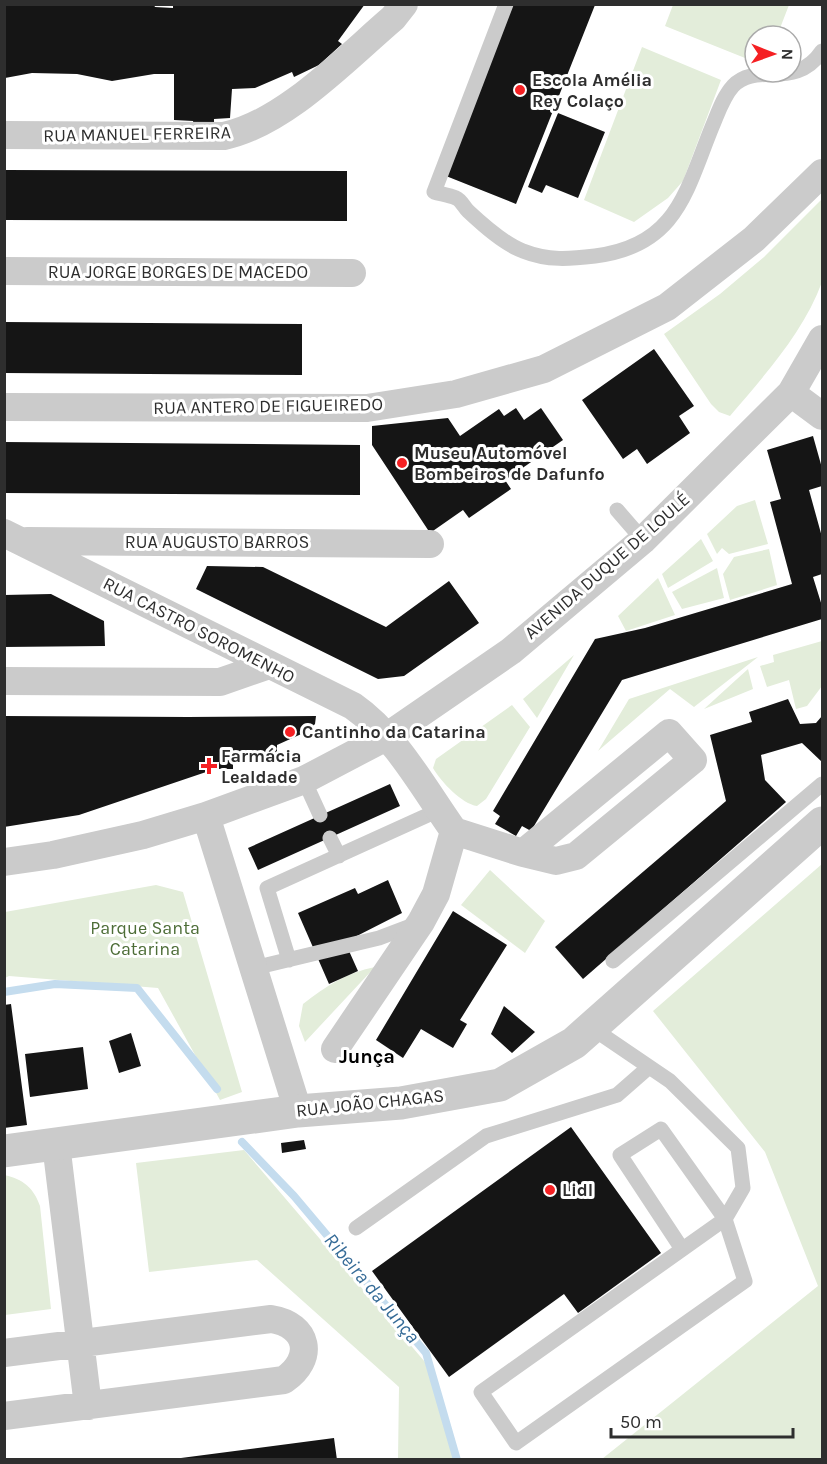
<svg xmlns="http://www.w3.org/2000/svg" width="827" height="1464" font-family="Karla,sans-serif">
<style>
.green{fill:#e3edda}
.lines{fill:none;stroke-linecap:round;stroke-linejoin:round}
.stream{stroke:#c4dcee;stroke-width:8}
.building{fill:#151515}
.service{stroke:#cbcbcb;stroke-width:15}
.minor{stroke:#cbcbcb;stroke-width:28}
.tertiary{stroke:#cbcbcb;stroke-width:33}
.poi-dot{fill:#f52023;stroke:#fff;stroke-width:2}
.labels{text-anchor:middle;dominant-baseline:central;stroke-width:6;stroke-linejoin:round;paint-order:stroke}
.poi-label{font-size:18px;font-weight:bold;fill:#2e2e2e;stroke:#fff;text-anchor:start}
.street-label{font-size:18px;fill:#2e2e2e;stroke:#fff}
.park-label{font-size:18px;fill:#4d6d37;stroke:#fff}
.neighbourhood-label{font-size:20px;font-weight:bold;fill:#000;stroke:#fff}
.water-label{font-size:20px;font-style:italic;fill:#356b97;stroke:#fff}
</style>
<rect width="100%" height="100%" fill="#fff"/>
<path class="green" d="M673 5V4L789 5 777 36H755V62L665 26Z
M642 47 721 80 683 181 668 198 634 222 584 200Z
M822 199C823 218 827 267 822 282 804 332 763 377 730 416L719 412 711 404 664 334 720 294 764 257Z
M755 500 768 544 729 554 722 548 717 554 707 534 737 506Z
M701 539 713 561 668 588 662 574Z
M769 549 777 585 730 600 723 574 734 557Z
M717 568 724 598 682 609 672 592Z
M658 578 675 615 626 631 618 616Z
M822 641V686L807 706 796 709 789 680 767 687 760 666 774 662 773 655Z
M574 655 537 718 523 699Z
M758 657 694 707 670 689 598 751 629 699Z
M748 669 753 689 704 709Z
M512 705 530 727 486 799 477 806C462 804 441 782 433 768L436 759Z
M822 864V1459H602L818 1286 765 1152 653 1011Z
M490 870 545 921 525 953 461 905Z
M156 885 183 892 242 1092 220 1100 158 988 9 976 5 978V912Z
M375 967 305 1042 299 1026 303 1004C326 986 346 973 375 967Z
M244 1150 425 1362 457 1459H398L399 1387 257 1260 149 1272 136 1163Z
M4 1175C23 1179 34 1188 40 1206L51 1309 5 1315Z"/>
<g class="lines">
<path class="stream" d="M4 992 55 984 137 988 217 1089
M242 1142 294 1196 426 1353 457 1460"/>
</g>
<path class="building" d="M5 4 154 5 155 7 173 8V4H365L338 41 342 44 319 65 294 77 292 72 255 88 232 89 230 118 214 119V125L194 126 193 121 174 120V74H154L112 81 77 74 32 73 5 78Z
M512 5H595L516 204 446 176Z
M558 113 605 132 578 198 546 185 542 193 528 187Z
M4 170 347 171V221L4 220Z
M4 322 302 324V375L4 373Z
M654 349 694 406 679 416 690 433 647 464 637 449 623 459 582 400Z
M516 408 524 420 541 408 563 440 505 480 511 489 469 518 463 510 430 533 372 445V426L448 418 460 436 499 409 504 416Z
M813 436 822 468V486L809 490 822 537V574L813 577 822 606V619L622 680 531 831 522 826 516 836 495 824 500 816 493 811 595 639 645 628 792 584 770 502 781 499 767 450Z
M4 442 360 445V495L4 493Z
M207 566 263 567 386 627 449 581 479 623 404 676 378 679 196 589Z
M51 594 104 621 105 646 4 647V595Z
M788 699 800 724 816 723 822 716V762L802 743 761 755 765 780 786 802 583 979 555 947 726 801 710 735 752 722 749 712Z
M4 716 188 717 316 716 315 724 308 731 277 745V753H256L233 762V769H215L79 815 4 827Z
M390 784 400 806 258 870 248 848Z
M388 880 402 913 345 942 358 971 329 984 298 913 355 888 358 894Z
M453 911 507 945 460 1020 467 1024 453 1048 421 1029 403 1058 376 1040Z
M11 1004 27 1125 4 1128V1005Z
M504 1006 535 1032 512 1053 491 1034Z
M131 1033 141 1066 119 1073 109 1041Z
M83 1047 88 1089 30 1097 25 1054Z
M571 1127 661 1253 578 1313 564 1294 449 1377 372 1271Z
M304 1140 306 1149 282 1153 281 1143Z
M334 1438 337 1460H181V1458Z"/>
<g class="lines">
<path class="service" d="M506 4 434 192C441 194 449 195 456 198 461 200 464 207 468 211 483 225 504 244 523 251 548 261 570 259 595 256 677 246 686 191 712 127 718 113 723 97 733 86 757 61 795 91 822 51
M617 510 643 540
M304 780 320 815
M330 838 339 856
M289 960 267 888 439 810
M613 961 822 784
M254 968 379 938 416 924
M592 1028 670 1081 738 1148 743 1188 725 1219 481 1392 516 1443 745 1281 725 1219 661 1129 620 1155 682 1249
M356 1228 486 1136 617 1095 649 1067"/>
<path class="minor" d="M4 135 224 136C285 123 346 58 393 18L404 4
M4 271 352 273
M791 393 822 416
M4 407 367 408 456 394 544 369 667 307 754 239 822 173
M4 533 353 706C396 736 424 789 454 831L436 894 421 922 335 1049
M27 541 430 544
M4 681 220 682 269 665
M206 816 298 1111
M454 831 523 853 669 733 693 760 576 856 556 861 523 853
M4 862 53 855 143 835 206 816 304 780 386 737 511 651 643 540 791 393 822 339
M56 1144 88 1406
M4 1353 271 1319C309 1325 315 1359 284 1380L4 1416"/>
<path class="tertiary" d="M4 1151 298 1111 401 1103 500 1085 574 1043 822 823"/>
</g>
<g class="poi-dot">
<circle cx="520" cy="90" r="6"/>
<circle cx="402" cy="463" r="6"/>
<circle cx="290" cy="732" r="6"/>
<path d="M206 757h6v6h6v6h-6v6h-6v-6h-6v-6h6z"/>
<circle cx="550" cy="1190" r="6"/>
</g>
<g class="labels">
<g class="poi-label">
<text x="532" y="80">Escola Amélia<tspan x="532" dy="21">Rey Colaço</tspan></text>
<text x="414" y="453">Museu Automóvel<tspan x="414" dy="21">Bombeiros de Dafunfo</tspan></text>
<text x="302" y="732">Cantinho da Catarina</text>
<text x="221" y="756">Farmácia<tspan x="221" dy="21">Lealdade</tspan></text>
<text x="562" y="1190">Lidl</text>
</g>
<g class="street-label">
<text transform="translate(137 134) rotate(-1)">RUA MANUEL FERREIRA</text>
<text x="178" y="272">RUA JORGE BORGES DE MACEDO</text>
<text transform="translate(268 406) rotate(-1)">RUA ANTERO DE FIGUEIREDO</text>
<text x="217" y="542">RUA AUGUSTO BARROS</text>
<text transform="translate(607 566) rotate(-41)">AVENIDA DUQUE DE LOULÉ</text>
<text transform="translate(199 630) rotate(27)">RUA CASTRO SOROMENHO</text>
<text transform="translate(370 1103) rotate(-6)">RUA JOÃO CHAGAS</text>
</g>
<g class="park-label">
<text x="145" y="928">Parque Santa<tspan x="145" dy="21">Catarina</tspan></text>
</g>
<g class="neighbourhood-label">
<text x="367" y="1056">Junça</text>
</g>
<g class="water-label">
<text transform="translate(372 1288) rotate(50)">Ribeira da Junça</text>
</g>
</g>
<rect width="827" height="1464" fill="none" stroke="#2e2e2e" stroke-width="12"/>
<g transform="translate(773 54) rotate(91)"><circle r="28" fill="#ffffff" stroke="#ababab" stroke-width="1.5"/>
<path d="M0-4.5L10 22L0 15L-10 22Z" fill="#f52023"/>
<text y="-9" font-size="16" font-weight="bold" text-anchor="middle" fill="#2e2e2e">N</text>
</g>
<path d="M611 1428v9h182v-9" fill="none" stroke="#2e2e2e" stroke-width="3"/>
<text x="620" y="1428" font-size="18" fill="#2e2e2e" stroke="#ffffff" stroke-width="4.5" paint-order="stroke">50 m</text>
</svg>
